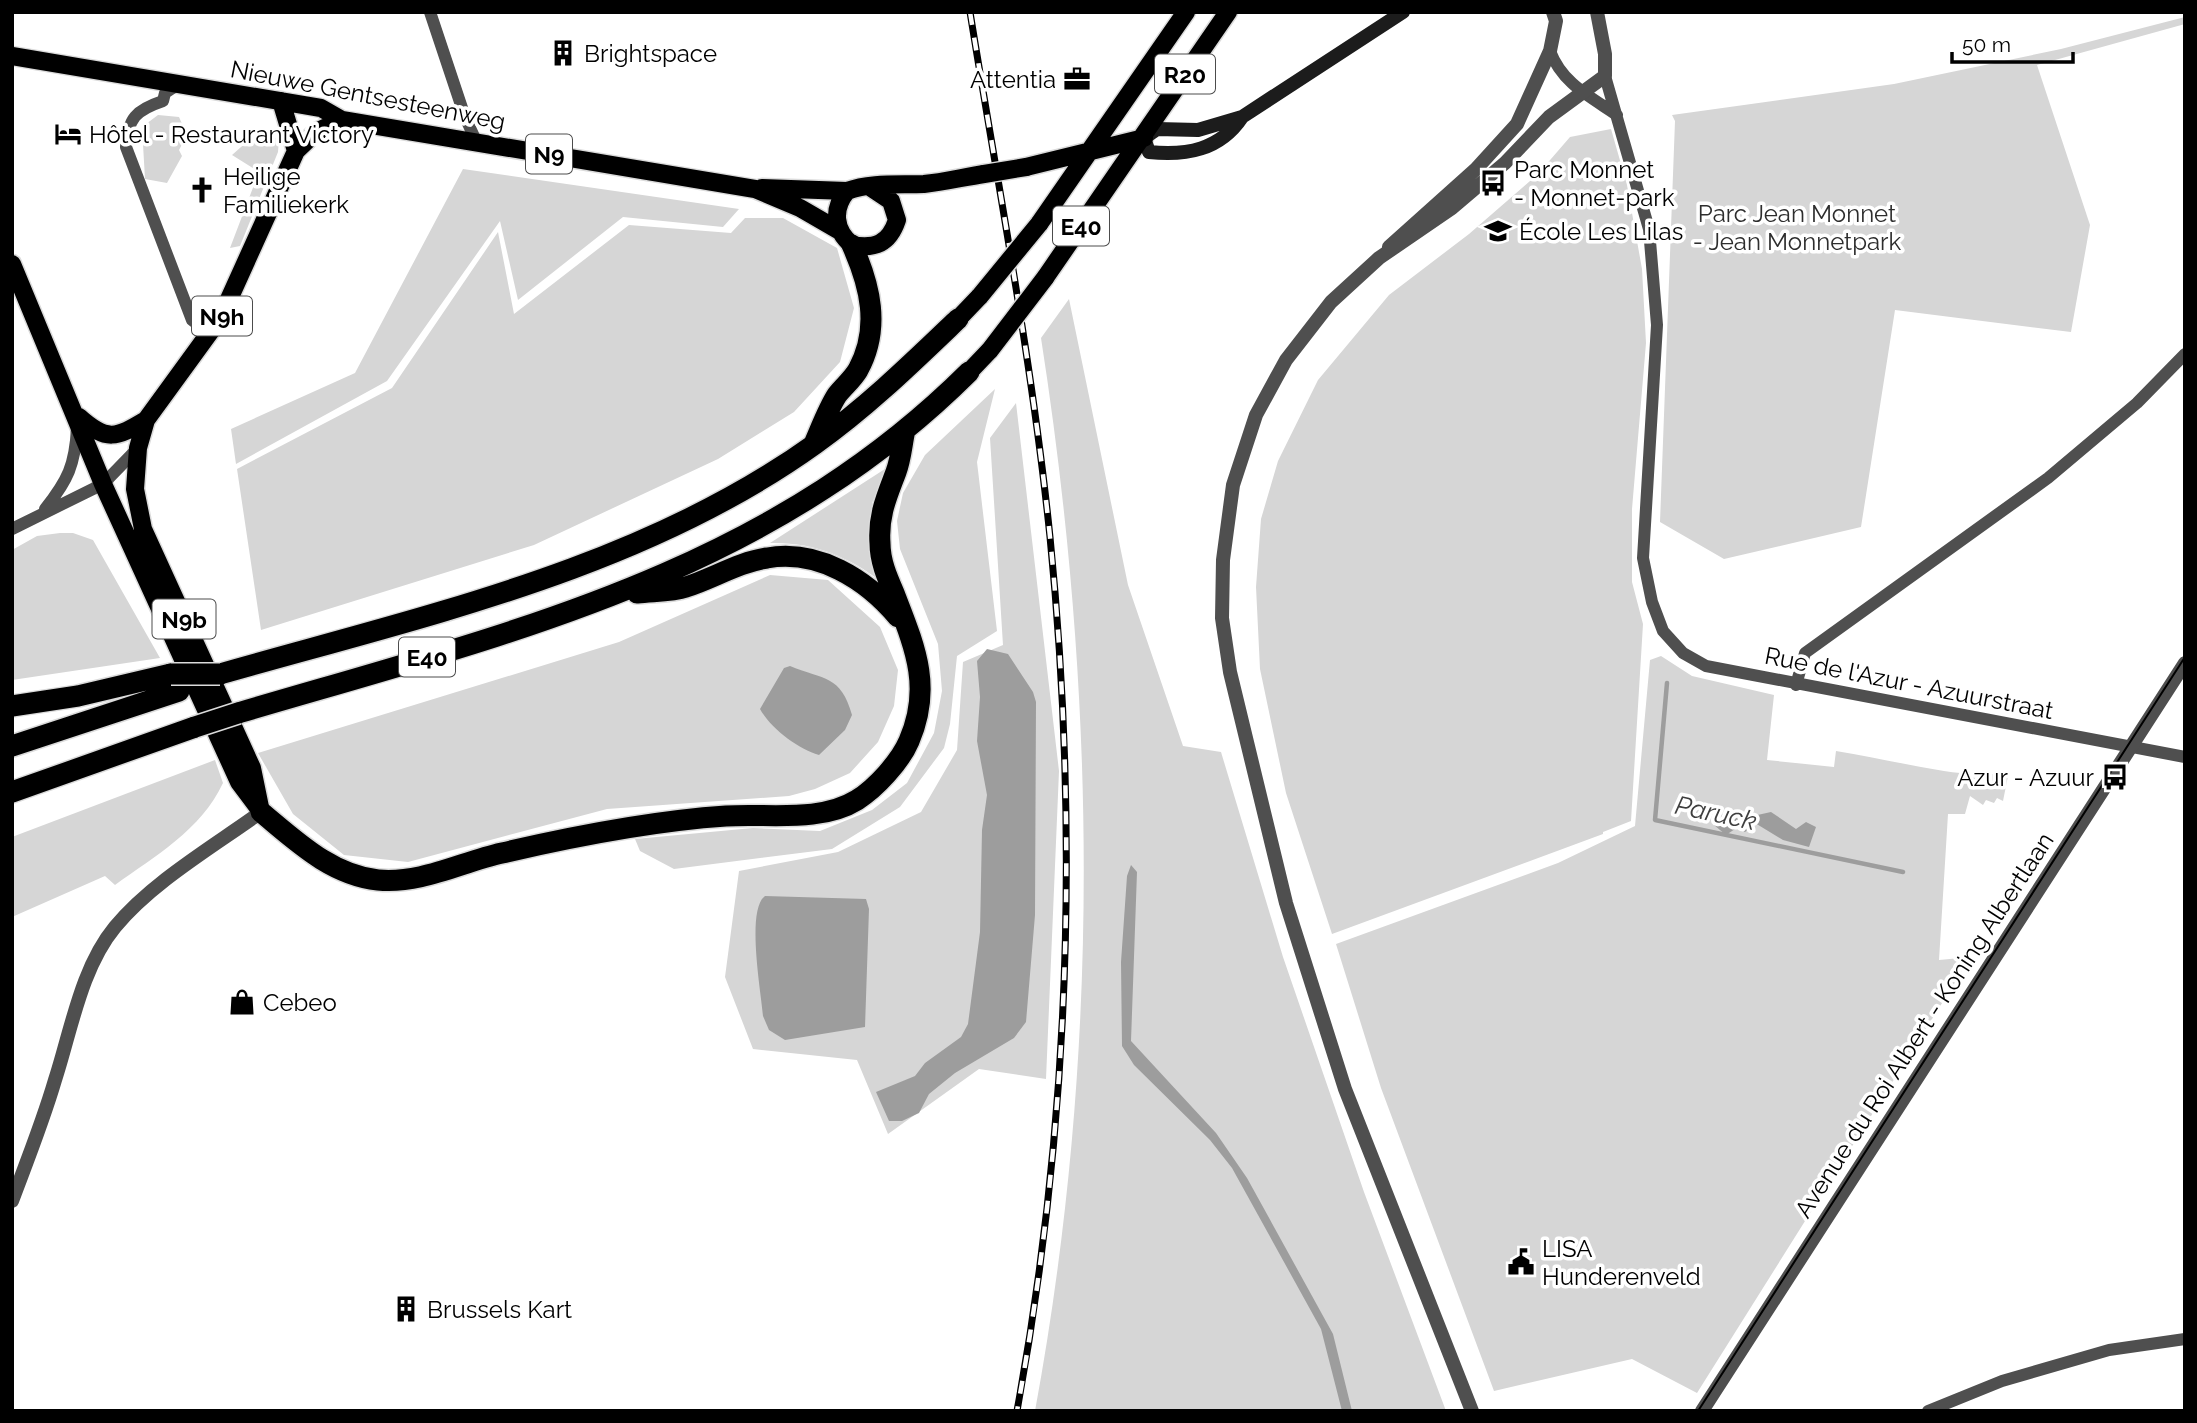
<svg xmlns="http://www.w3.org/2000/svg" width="2197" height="1423" font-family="Raleway,sans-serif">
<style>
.green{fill:#d6d6d6}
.water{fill:#9d9d9d}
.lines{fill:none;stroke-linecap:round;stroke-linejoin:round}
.stream{stroke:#9d9d9d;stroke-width:4.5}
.primary-casing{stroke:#dbdbdb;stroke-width:21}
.motorway-casing{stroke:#dbdbdb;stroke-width:24}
.minor{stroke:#4f4f4f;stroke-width:12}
.tertiary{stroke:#4f4f4f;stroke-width:14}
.secondary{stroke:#1c1c1c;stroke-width:14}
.primary{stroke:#000;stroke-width:18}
.motorway{stroke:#000;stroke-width:21}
.tram{stroke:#000;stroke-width:2}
.rail-casing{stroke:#000;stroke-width:7}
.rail{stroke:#fff;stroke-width:4.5;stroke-dasharray:13;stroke-linecap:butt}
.primary-bridge-casing{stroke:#dbdbdb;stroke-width:21;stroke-linecap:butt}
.motorway-bridge-casing{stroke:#dbdbdb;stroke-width:24;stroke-linecap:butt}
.primary-bridge{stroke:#000;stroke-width:18}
.motorway-bridge{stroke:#000;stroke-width:21}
.labels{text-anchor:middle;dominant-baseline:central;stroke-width:7;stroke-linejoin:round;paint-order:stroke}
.shield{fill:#fff;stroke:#4c4c4c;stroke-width:2}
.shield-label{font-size:23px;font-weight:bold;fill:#000}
.poi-label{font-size:24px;fill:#000;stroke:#fff;text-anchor:start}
.street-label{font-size:24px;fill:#000;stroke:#fff}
.park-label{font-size:24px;fill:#2d2d2d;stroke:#fff}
.water-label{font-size:26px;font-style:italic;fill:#3e3e3e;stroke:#fff}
</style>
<rect width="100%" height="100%" fill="#fff"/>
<path class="green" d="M2185 17V24L2037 65 2090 225 2071 332 1895 310 1861 527 1724 559 1660 522 1675 121 1672 115 1894 84 2061 49Z
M158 115 179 117 187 135 179 150 182 156 167 183 145 179 142 127Z
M1611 129 1627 185 1642 269 1646 343 1632 509V582L1643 624 1631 821 1603 832V834L1332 934 1286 793 1260 669 1256 587 1261 519 1278 461 1318 380 1389 295 1469 234 1538 174 1570 137Z
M258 132 279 139 278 152 240 246 230 248 259 172 232 155Z
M463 169 739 209 723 227 623 217 518 300 500 221 387 381 236 464 231 429 355 373Z
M745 218H783L837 248 854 308 840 362 794 412 718 459 534 545 261 630 237 469 392 388 498 232 514 314 629 225 731 233Z
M1069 299 1128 585 1183 746 1221 752 1283 957 1364 1192 1446 1411H1035C1101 1052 1097 698 1041 338Z
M995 389 977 462 997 631 957 656 950 724 944 748 900 807 832 849 674 869 640 851 635 839 753 828 820 831 872 810 907 783 934 733 942 691 938 644 900 549 897 521 903 493 925 455Z
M1016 403 1059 771 1046 1079 979 1069 888 1134 857 1060 753 1049 725 977 739 871 838 852 921 812 957 750 963 662 1003 645 990 438Z
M888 467 872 503 874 555 882 582C847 556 814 542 770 543Z
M60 533H73L93 540 160 658 12 680V550L37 536Z
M770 575 828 580 880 627 898 670 894 706 878 742 850 773 815 789 789 796 607 809 408 862 344 855 293 814 258 753 619 642Z
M1661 656 1692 676 1774 695 1767 760 1834 767 1836 751C1872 757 1908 765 1944 771 1967 775 1985 772 2008 776L2003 801 1997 798 1994 803 1986 800 1983 805 1970 796 1965 814H1948L1939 960 1971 957 1697 1393 1632 1359 1494 1391 1381 1088 1336 944 1558 863 1635 826 1650 660Z
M215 760 223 783C201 830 155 856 115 885L105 876 12 917V837Z"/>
<path class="water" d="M987 649 1008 654 1033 692 1036 702 1035 915 1026 1022 1014 1038 955 1073 929 1094 919 1113 902 1121H889L876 1092 915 1076 925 1063 961 1037 968 1024 980 932 982 830 987 795 977 741 980 697 977 661Z
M790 666C824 680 841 675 852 715L845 730 819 755C798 749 771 729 760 709L784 668Z
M1771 812 1796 829 1806 822 1816 827 1809 847 1783 840 1755 823 1745 832 1738 827 1726 835 1714 825 1718 814 1753 816Z
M1131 865 1137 872 1131 1041 1216 1133 1247 1178 1333 1334 1352 1411H1342L1321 1329 1232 1168 1210 1140 1134 1065 1122 1046 1121 962 1127 876Z
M765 896 866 899 869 909 865 1027 785 1040 769 1030 763 1016C761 991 746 910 765 896Z"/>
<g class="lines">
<path class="stream" d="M1667 683 1655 820 1903 872"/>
<g class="primary-casing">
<path id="primary" d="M12 56 321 108 342 120 755 189 800 208 838 230
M281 101 296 151
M1026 167 1144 138
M870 187 891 201 897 220C889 244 875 249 852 245 834 230 832 209 847 191 871 182 899 185 924 184 944 182 964 177 984 174
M762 188 847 191
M1039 224 1186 12
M12 264 103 484 239 782 257 806
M1045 278 1228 12
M958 319 980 296
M969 372 990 350
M79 417C107 442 116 438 146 420
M261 812 252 768 143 529 135 489 138 448 146 420 221 317 296 151 316 132 342 120"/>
</g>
<g class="motorway-casing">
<path id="motorway" d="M814 444C821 428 828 409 837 395 844 386 852 380 858 370 881 328 870 285 852 245
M637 593C653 591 671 592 686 587 712 579 739 562 767 558 818 549 866 579 898 617
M220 674C423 616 641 569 815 444 867 407 912 363 958 319
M12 706 78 696 171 674
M238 713C505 634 764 576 969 372
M12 746 179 691
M12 792 195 727
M261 812C296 841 331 875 378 880 422 884 461 862 502 853 575 836 651 821 726 816 767 813 820 823 857 800 876 788 900 762 909 741 933 686 914 645 894 593 887 577 880 561 880 543 878 515 887 496 896 472 901 459 902 443 905 430"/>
</g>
<path class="minor" d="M430 12 465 117 477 143
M1550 51C1562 83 1589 96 1617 115
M1605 76 1649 229 1657 325 1643 558 1652 602 1663 631 1683 653 1706 666 2185 757
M177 85 165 93 163 101C136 110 128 118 126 147L192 320 210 334
M45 509C68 480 75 465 77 428
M12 529 103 484 138 448
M1796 685 1805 653 2048 478 2137 403 2185 354
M1928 1411 2002 1381 2109 1350 2185 1339"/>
<path class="tertiary" d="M1389 247 1476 169 1517 124 1550 51 1556 21 1553 12
M12 1201C27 1161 43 1121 55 1080 71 1031 81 968 115 927 152 882 214 846 261 812
M1472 1411 1345 1089 1286 903 1230 672 1222 618 1223 560 1233 485 1256 415 1286 360 1331 302 1379 258 1452 208 1505 163 1549 117 1605 76V54L1597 12
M1702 1411 2185 663"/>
<path class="secondary" d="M1242 117C1220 150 1186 156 1149 152L1144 138 1157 129 1198 130 1242 117 1403 12"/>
<use href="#primary" class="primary"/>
<use href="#motorway" class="motorway"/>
<path class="tram" d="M1698 1411 2185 657"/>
<g class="rail-casing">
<path id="rail" d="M970 12C998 186 1032 361 1050 537 1079 829 1070 1122 1017 1411"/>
</g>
<use href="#rail" class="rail"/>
<g class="primary-bridge-casing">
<path id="primary-bridge" d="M984 174 1026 167
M980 296 1039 224
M990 350 1045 278"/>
</g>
<g class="motorway-bridge-casing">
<path id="motorway-bridge" d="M171 674H220
M195 727 238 713"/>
</g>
<use href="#primary-bridge" class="primary-bridge"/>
<use href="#motorway-bridge" class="motorway-bridge"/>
</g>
<defs>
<g id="building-bare" transform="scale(2.1)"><path d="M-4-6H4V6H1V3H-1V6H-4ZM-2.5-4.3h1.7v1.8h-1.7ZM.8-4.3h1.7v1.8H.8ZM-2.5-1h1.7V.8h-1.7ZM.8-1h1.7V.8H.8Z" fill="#000" stroke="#fff" stroke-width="2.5" paint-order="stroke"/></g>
<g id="office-bare" transform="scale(2.1)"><path d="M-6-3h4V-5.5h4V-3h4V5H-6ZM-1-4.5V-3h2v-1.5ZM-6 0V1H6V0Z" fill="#000" stroke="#fff" stroke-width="2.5" paint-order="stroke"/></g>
<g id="hotel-bare" transform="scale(2.1)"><path d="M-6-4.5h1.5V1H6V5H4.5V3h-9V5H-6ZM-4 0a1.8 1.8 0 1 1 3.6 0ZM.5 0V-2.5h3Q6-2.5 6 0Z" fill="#000" stroke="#fff" stroke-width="2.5" paint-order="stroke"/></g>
<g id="bus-bare" transform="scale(2.1)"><path d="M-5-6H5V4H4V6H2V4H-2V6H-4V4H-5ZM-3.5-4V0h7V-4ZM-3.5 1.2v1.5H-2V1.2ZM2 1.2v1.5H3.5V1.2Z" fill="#000" stroke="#fff" stroke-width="2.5" paint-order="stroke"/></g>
<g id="church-bare" transform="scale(2.1)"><path d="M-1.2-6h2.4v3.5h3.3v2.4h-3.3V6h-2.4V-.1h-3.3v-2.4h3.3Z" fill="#000" stroke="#fff" stroke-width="2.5" paint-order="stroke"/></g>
<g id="school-bare" transform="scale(2.1)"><path d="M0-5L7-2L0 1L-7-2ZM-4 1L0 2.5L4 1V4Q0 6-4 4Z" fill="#000" stroke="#fff" stroke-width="2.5" paint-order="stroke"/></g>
<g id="shop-bare" transform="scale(2.1)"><path d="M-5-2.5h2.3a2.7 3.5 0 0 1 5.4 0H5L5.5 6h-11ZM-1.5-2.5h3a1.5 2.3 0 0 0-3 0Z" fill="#000" stroke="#fff" stroke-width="2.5" paint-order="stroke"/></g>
<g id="civic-bare" transform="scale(2.1)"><path d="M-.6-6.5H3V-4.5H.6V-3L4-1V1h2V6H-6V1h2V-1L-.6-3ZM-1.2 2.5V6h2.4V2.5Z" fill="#000" stroke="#fff" stroke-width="2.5" paint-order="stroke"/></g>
</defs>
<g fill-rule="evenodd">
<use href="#building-bare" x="563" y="53"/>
<use href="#office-bare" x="1077" y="79"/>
<use href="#hotel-bare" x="68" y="134"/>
<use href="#bus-bare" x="1493" y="183"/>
<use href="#church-bare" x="202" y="190"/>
<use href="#school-bare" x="1498" y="231"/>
<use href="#bus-bare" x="2115" y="777"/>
<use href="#shop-bare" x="242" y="1002"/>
<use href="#civic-bare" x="1521" y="1262"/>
<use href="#building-bare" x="406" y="1309"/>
</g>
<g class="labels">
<g class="shield">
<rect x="1155" y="54.5" width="60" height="39" rx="5"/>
<rect x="526" y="134.5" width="46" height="39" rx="5"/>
<rect x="1053" y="206.5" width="56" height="39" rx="5"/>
<rect x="192" y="296.5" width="60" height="39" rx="5"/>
<rect x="152.5" y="599.5" width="63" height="39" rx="5"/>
<rect x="399" y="637.5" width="56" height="39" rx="5"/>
</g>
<g class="shield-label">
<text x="1185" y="74">R20</text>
<text x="549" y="154">N9</text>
<text x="1081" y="226">E40</text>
<text x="222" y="316">N9h</text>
<text x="184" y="619">N9b</text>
<text x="427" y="657">E40</text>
</g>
<g class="poi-label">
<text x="584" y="53">Brightspace</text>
<text x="1056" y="79" text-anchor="end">Attentia</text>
<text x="89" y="134">Hôtel - Restaurant Victory</text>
<text x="1514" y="169">Parc Monnet<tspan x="1514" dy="28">- Monnet-park</tspan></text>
<text x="223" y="176">Heilige<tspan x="223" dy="28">Familiekerk</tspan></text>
<text x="1519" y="231">École Les Lilas</text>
<text x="2094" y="777" text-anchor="end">Azur - Azuur</text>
<text x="263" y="1002">Cebeo</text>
<text x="1542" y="1248">LISA<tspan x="1542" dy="28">Hunderenveld</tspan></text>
<text x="427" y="1309">Brussels Kart</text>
</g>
<g class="street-label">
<text transform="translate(368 95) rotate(11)">Nieuwe Gentsesteenweg</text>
<text transform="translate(1909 683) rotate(11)">Rue de l'Azur - Azuurstraat</text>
<text transform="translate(1924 1025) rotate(-57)">Avenue du Roi Albert - Koning Albertlaan</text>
</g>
<g class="park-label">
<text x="1797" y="213">Parc Jean Monnet<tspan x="1797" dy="28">- Jean Monnetpark</tspan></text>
</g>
<g class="water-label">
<text transform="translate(1716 813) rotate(12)">Paruck</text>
</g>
</g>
<rect width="2197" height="1423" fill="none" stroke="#000000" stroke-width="28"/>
<path d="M1952 52v10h121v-10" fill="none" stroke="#000000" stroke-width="3.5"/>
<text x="1962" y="52" font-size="21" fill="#000000" stroke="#ffffff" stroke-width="5" paint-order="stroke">50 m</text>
</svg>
